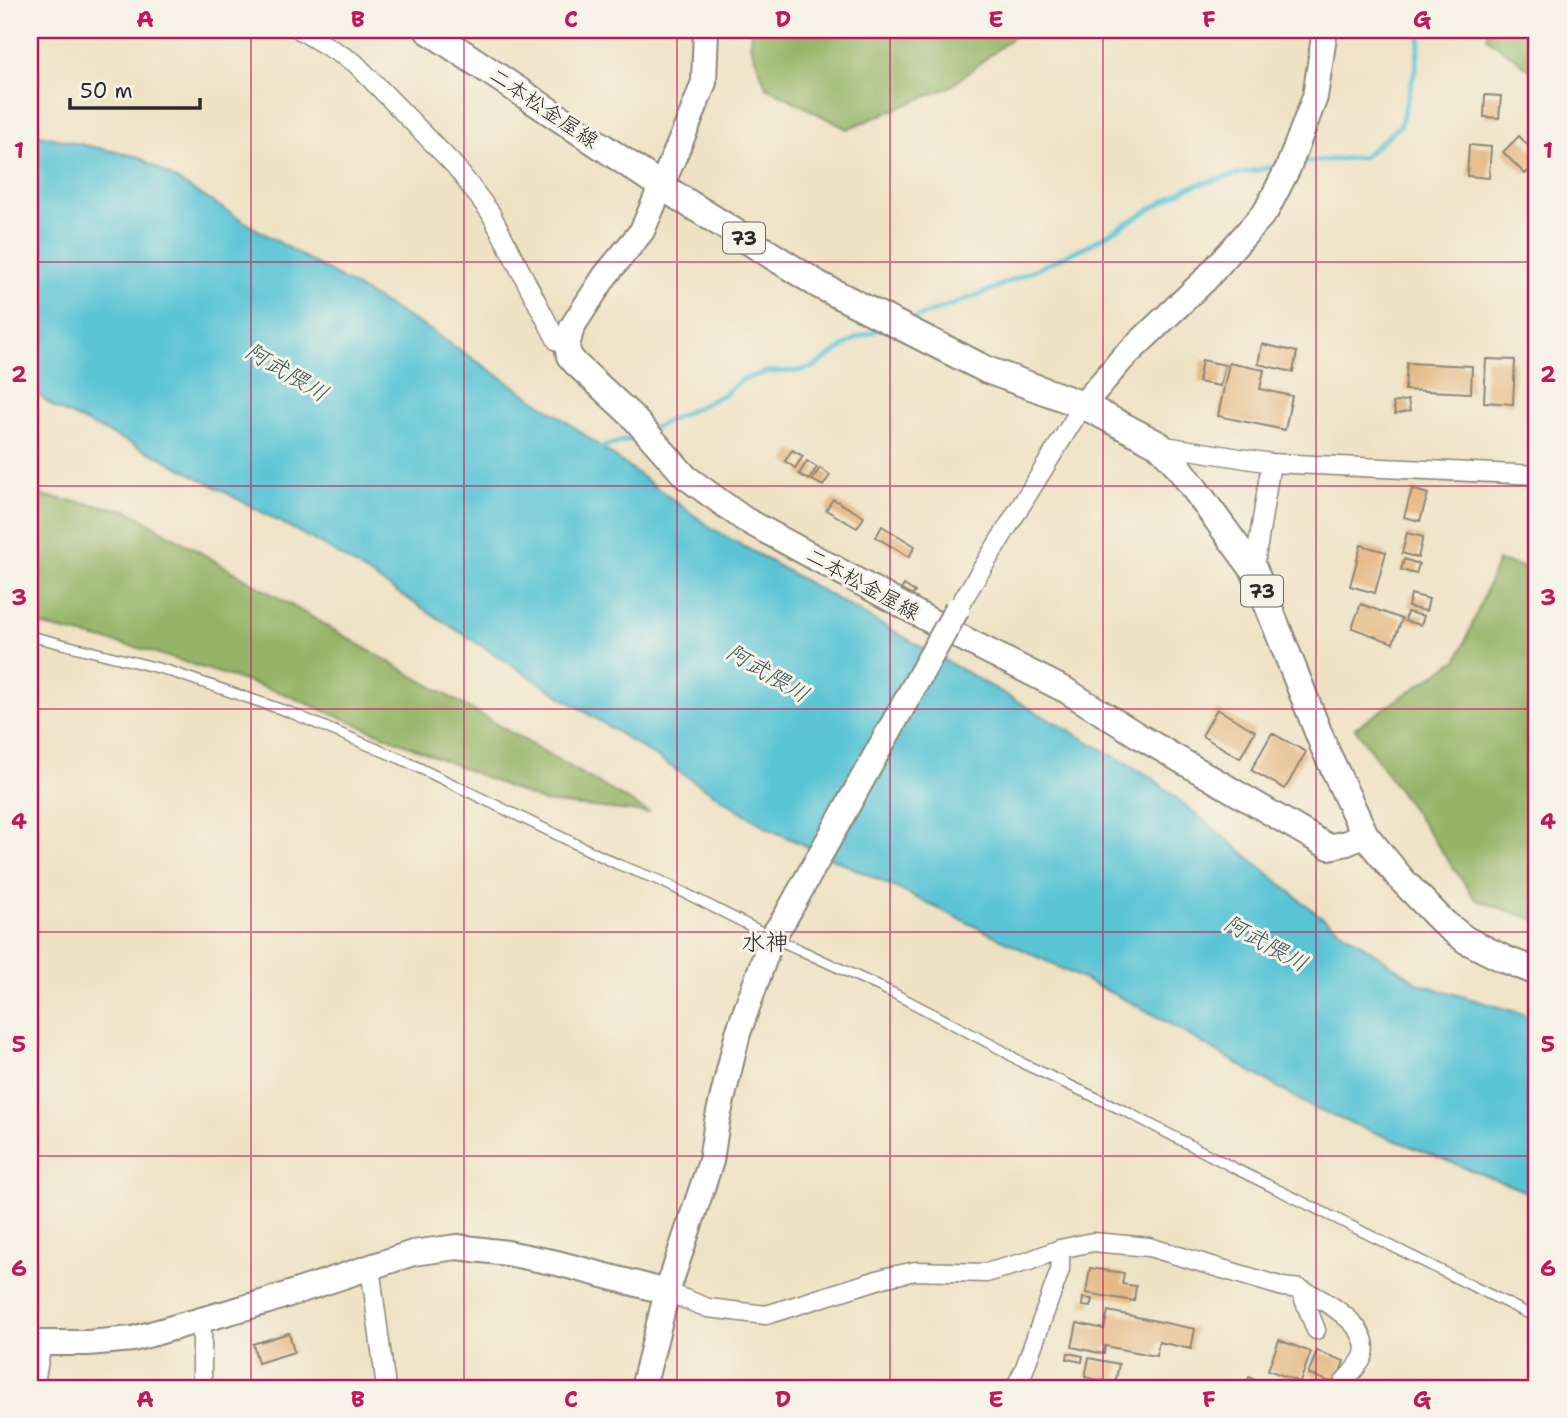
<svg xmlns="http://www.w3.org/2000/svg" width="1567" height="1418" font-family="'Shantell Sans','Klee One',sans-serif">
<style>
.forest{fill:#96b467;stroke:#607049;stroke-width:2}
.water{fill:#5ac4d5;stroke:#427880;stroke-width:2}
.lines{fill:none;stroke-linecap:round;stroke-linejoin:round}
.stream{stroke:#5ac4d5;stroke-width:5}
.building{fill:#e4b57e}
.lane-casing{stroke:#8d8678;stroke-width:12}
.street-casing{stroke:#8d8678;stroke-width:21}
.secondary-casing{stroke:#8d8678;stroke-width:28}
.primary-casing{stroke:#8d8678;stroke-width:30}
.lane{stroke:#fff;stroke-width:9}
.street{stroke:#fff;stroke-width:18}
.secondary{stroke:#fff;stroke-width:24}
.primary{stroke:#fff;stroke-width:26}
.secondary-bridge-casing{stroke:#8d8678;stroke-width:28;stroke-linecap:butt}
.secondary-bridge{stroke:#fff;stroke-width:24}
.grid{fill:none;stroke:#c2185b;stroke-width:2;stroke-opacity:0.55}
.labels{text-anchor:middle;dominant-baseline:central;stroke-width:6;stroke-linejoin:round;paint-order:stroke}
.shield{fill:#f7f3e8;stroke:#686764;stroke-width:2}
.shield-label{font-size:19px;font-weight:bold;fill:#2b2b2b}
.street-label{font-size:21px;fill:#2b2b2b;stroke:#f7f3e8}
.water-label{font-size:23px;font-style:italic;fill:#39595e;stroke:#f7f3e8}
.quarter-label{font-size:24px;fill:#2b2b2b;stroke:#f7f3e8}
.neatline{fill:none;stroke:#c2185b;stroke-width:2.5}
.grid-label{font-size:23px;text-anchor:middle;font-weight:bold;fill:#c2185b}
</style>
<rect width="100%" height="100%" fill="#f7f3e8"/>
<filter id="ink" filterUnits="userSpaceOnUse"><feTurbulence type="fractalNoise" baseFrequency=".0143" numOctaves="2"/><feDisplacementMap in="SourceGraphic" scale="14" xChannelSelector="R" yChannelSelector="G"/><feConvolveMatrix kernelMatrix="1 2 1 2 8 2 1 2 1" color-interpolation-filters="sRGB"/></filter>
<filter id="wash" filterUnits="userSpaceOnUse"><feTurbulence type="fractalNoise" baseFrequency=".00686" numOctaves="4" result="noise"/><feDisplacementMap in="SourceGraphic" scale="28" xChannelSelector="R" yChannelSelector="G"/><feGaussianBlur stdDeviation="1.57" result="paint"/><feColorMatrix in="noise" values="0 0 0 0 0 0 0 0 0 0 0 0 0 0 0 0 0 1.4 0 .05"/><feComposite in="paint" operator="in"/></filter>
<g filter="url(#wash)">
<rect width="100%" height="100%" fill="#efe2c4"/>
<path class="forest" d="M751 30H1022L950 87 847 129 766 87 750 44Z
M1487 30H1537V75L1487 38Z
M30 494 127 510 650 813 544 802 282 693 143 649 30 623Z
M1498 561 1537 570V920L1476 900 1355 728 1458 659Z"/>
<path class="water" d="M30 133 139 157 263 233 430 330 559 416 713 529 1151 777 1316 913 1420 984 1537 1018V1196L1315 1109 1140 1007 892 886 769 829 328 548 166 460 55 408 30 388Z"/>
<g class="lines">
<path class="stream" d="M1297 163 1363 157 1400 126 1416 67 1421 30
M910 320 986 292 1089 245 1187 188 1221 178 1280 165
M654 428 725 394 741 380 767 372 798 371 814 367 856 338 884 328
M595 449 642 436"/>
</g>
<g id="blocks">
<path class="building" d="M1485 95 1501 96 1499 118 1484 117Z
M1519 136 1537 155V162L1525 174 1503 152Z
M1469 145 1491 147 1489 178 1467 176Z
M1262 344 1297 352 1293 372 1258 364Z
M1486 359 1515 360 1513 404 1484 402Z
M1202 360 1225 365 1220 386 1198 382Z
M1229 363 1264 370 1260 389 1292 396 1285 430 1218 416Z
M1407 363 1472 366 1471 393 1405 390Z
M1408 400 1410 411 1395 414 1393 403Z
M792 450 803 456 795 468 785 461Z
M807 461 817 467 809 480 799 474Z
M820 468 830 475 823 486 812 480Z
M1412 489 1428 494 1420 521 1404 517Z
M833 499 864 517 857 528 826 510Z
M882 526 915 546 909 557 876 537Z
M1407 533 1423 537 1418 558 1402 553Z
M1361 545 1386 552 1375 593 1350 586Z
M1404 559 1419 564 1416 574 1401 570Z
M904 585 915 592 912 596 901 590Z
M1411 594 1429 599 1426 611 1408 607Z
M1361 604 1402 619 1393 643 1352 628Z
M1407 612 1424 616 1421 625 1405 621Z
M1217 709 1255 731 1240 758 1202 736Z
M1272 733 1306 752 1285 789 1251 770Z
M1090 1268 1124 1273 1122 1284 1136 1286 1134 1301 1086 1293Z
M1083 1298 1092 1299 1090 1307 1082 1306Z
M1108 1311 1195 1329 1191 1349 1159 1342 1156 1356 1105 1346 1104 1354 1072 1347 1077 1323 1104 1329Z
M289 1333 294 1352 258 1363 253 1344Z
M1279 1340 1311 1352 1300 1382 1268 1370Z
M1317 1351 1344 1361 1336 1384 1308 1374Z
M1068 1353 1083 1356 1082 1362 1067 1359Z
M1089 1358 1119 1364 1115 1384 1085 1377Z
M1249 1377 1262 1382 1260 1388H1245Z"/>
</g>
</g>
<g filter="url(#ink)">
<use href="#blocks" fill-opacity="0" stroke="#8d8678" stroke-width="2"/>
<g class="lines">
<g class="lane-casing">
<path id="lane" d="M30 636 166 670 289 712 401 759 617 864 661 881 772 937 893 993 1002 1050 1024 1064 1129 1113 1238 1170 1537 1318"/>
</g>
<g class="street-casing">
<path id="street" d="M300 30 355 63 455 166 490 212 557 341 567 346
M1159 445 1271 463 1537 475
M1254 570 1271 463
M957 609 1083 405
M370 1267 386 1388
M1300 1289C1321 1298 1375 1327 1363 1357 1358 1368 1346 1377 1340 1388
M667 1292 708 1308 766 1315 887 1277 916 1271 986 1273 1029 1261 1060 1249 1093 1242 1149 1247 1283 1287 1300 1289 1316 1330
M202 1321V1388
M34 1388 42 1344
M1015 1388 1024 1370 1060 1270V1249"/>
</g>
<g class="secondary-casing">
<path id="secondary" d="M706 30 704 82 690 119 642 231 605 276 572 327 567 346 569 356 576 364 632 416 686 477 744 519 964 639 1067 691 1139 736 1329 847 1347 843 1365 835
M1083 405 1122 359 1205 280 1266 211 1288 168 1315 97 1325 30
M30 1343H88L133 1339 265 1302 413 1253 457 1247 507 1253 557 1263 667 1292
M643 1388 667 1292 711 1161 717 1121 738 1033 772 937 785 918"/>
</g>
<g class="primary-casing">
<path id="primary" d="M428 30 661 186 819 285 987 370 1083 405 1159 445 1175 462 1254 570 1324 747 1365 835 1402 880 1444 923 1466 940 1504 959 1537 972"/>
</g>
<use href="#lane" class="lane"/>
<use href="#street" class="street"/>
<use href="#secondary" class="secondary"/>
<use href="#primary" class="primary"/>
<g class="secondary-bridge-casing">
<path id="secondary-bridge" d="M785 918 957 609"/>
</g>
<use href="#secondary-bridge" class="secondary-bridge"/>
</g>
</g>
<path class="grid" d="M251 30V1388M464 30V1388M677 30V1388M890 30V1388M1103 30V1388M1316 30V1388M30 262H1537M30 486H1537M30 709H1537M30 932H1537M30 1156H1537"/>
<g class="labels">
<g class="shield">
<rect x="723" y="222.5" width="42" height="31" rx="5"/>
<rect x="1241" y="575.5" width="42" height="31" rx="5"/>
</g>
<g class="shield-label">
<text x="744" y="238">73</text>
<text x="1262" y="591">73</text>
</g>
<g class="street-label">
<text transform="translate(544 108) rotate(34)">二本松金屋線</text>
<text transform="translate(863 584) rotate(29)">二本松金屋線</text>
</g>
<g class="water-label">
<text transform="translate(287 372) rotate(31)">阿武隈川</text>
<text transform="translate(768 673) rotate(31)">阿武隈川</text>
<text transform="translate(1266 943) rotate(29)">阿武隈川</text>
</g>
<g class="quarter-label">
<text x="765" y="942">水神</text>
</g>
</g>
<rect width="1567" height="1418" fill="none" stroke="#f7f3e8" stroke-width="77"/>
<path d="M70 98v10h130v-10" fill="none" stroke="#2b2b2b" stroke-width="3.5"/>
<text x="80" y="98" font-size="21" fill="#2b2b2b" stroke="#f7f3e8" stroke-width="5" paint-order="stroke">50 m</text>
<rect x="38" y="38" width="1490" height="1342" class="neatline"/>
<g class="grid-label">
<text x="145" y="27">A</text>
<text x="358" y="27">B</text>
<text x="571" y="27">C</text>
<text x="783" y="27">D</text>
<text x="996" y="27">E</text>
<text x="1209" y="27">F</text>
<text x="1422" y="27">G</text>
<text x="19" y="158">1</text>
<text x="1548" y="158">1</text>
<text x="19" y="382">2</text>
<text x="1548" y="382">2</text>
<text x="19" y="605">3</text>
<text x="1548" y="605">3</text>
<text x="19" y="829">4</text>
<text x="1548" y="829">4</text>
<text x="19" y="1052">5</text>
<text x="1548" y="1052">5</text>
<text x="19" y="1276">6</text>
<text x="1548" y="1276">6</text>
<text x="145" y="1407">A</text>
<text x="358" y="1407">B</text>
<text x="571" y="1407">C</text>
<text x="783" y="1407">D</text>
<text x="996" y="1407">E</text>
<text x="1209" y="1407">F</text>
<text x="1422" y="1407">G</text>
</g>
</svg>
